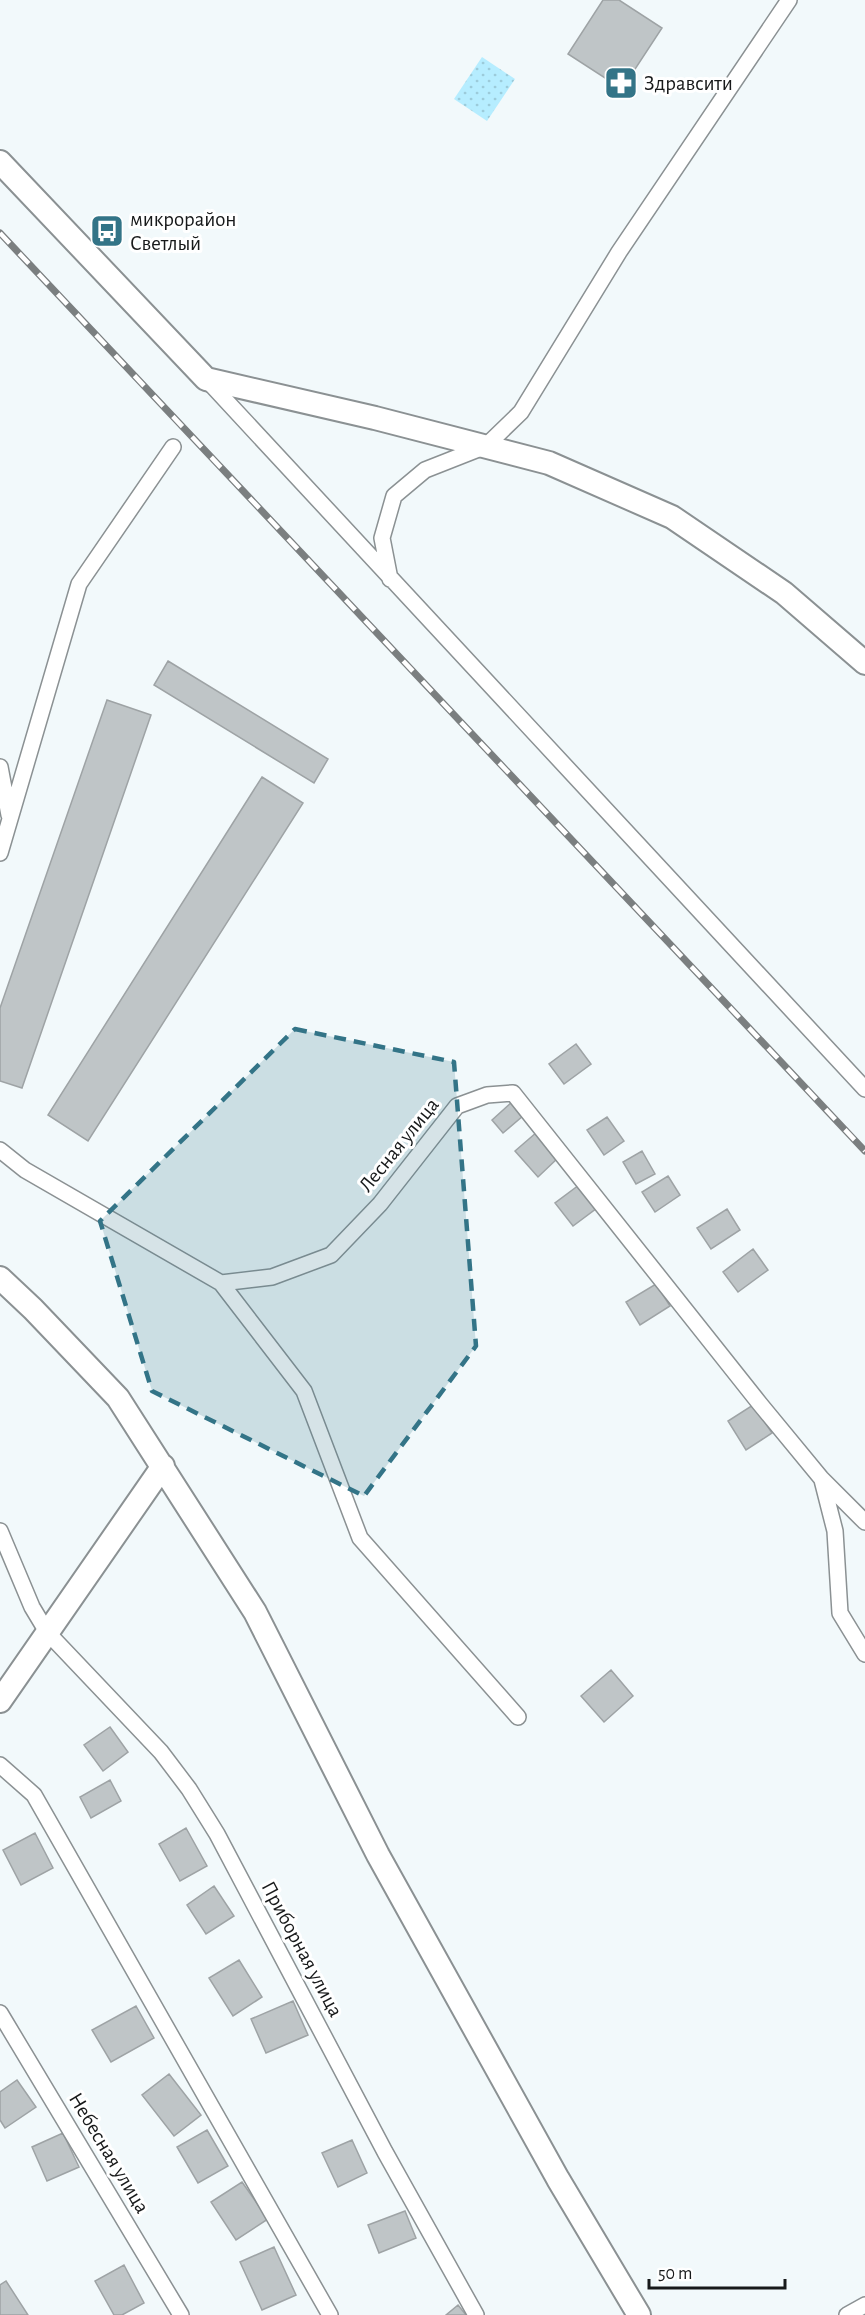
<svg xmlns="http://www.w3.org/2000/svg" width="865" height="2315" font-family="'Alegreya Sans',sans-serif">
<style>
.green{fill:url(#green-dots)}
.building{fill:#bfc5c7;stroke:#9ea3a5;stroke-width:1.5}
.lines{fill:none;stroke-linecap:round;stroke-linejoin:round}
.street-casing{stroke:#8b9193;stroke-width:18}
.secondary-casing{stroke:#8b9193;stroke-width:26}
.street{stroke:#fff;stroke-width:15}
.secondary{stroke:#fff;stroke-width:22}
.rail-casing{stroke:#7b7f80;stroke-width:7}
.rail{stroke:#fff;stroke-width:4.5;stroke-dasharray:14;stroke-linecap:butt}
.marked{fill:#337487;fill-opacity:0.2;stroke:#337487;stroke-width:4.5;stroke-dasharray:12 8;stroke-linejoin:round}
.labels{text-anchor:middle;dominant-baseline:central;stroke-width:6;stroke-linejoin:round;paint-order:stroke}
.poi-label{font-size:21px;fill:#17191a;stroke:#fff;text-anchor:start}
.street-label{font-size:21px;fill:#17191a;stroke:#fff}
</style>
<defs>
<pattern id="green-dots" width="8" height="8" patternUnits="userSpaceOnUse" patternTransform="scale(1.5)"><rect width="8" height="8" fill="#b6edff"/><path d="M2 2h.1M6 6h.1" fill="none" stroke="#9ccbda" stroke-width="1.8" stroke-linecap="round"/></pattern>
</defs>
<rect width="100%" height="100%" fill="#f2f9fb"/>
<path class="green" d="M482 57 515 79 487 121 454 99Z"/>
<path class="building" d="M603 0H619L662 28 622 89 568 54Z
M168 661 328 759 314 783 154 685Z
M107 700 151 715 22 1088 0 1081V1008Z
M262 777 303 803 88 1141 48 1115Z
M576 1044 591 1064 564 1084 549 1064Z
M512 1102 523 1116 503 1133 492 1120Z
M607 1117 624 1141 604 1155 587 1130Z
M537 1132 559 1157 538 1177 515 1151Z
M642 1151 655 1174 636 1184 623 1162Z
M668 1176 680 1195 655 1212 642 1192Z
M579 1185 597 1208 573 1226 555 1203Z
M727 1209 740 1230 711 1249 697 1228Z
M753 1249 768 1270 738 1292 723 1272Z
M656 1284 670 1306 640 1325 626 1302Z
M753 1405 772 1433 746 1450 728 1421Z
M611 1670 633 1696 604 1722 581 1696Z
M110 1727 128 1752 103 1771 84 1745Z
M110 1780 121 1801 91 1818 80 1797Z
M186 1828 207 1866 180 1881 159 1844Z
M35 1833 53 1868 21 1885 3 1850Z
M214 1886 234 1916 206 1934 187 1905Z
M239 1960 262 1997 233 2016 209 1978Z
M293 2001 308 2035 266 2053 251 2019Z
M136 2006 154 2038 111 2062 92 2030Z
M169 2074 201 2115 174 2136 142 2095Z
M17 2080 36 2107 5 2128 0 2120V2092Z
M207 2130 228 2166 198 2183 177 2147Z
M63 2133 79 2167 47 2181 32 2147Z
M352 2140 367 2173 338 2187 322 2153Z
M242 2182 268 2219 236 2240 211 2202Z
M405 2211 416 2238 379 2253 368 2225Z
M274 2247 296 2295 262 2310 240 2262Z
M124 2265 144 2303 122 2315H114L95 2281Z
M6 2281 28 2315H0V2285Z
M458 2305 466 2315H446Z"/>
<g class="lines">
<g class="street-casing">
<path id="street" d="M206 379 865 1089
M390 579 382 538 394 496 425 470 486 446 521 412 619 252 789 0
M0 767 9 815
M0 853 79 584 173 447
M0 1150 25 1170 221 1283 272 1277 331 1255 380 1204 457 1106 487 1095 513 1093 760 1404 821 1478 865 1522
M221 1283 304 1391 360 1538 518 1717
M822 1480 835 1531 840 1613 865 1654
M0 1531 32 1607 47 1632 161 1752 189 1789 217 1834 385 2152 476 2315
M0 1765 34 1795 330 2315
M0 2013 181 2315
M847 2315 865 2305"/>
</g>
<g class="secondary-casing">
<path id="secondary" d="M0 162 206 379 375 418 549 463 672 517 784 593 865 663
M0 1278 33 1309 118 1398 255 1612 378 1855 558 2179 639 2315
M0 1701 163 1466"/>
</g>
<use href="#street" class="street"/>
<use href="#secondary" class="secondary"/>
<g class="rail-casing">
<path id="rail" d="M0 233 865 1151"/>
</g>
<use href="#rail" class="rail"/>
</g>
<path class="marked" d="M295 1029 454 1062 476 1346 364 1496 152 1391 100 1221Z"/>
<defs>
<g id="pharmacy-square" transform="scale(1.725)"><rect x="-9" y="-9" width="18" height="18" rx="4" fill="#337487" stroke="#fff"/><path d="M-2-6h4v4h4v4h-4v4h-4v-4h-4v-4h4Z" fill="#fff"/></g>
<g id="bus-square" transform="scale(1.725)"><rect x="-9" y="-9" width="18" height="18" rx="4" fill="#337487" stroke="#fff"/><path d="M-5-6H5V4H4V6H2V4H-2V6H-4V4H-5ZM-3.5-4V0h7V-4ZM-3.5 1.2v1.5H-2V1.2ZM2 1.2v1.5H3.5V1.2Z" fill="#fff"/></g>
</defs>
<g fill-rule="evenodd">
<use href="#pharmacy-square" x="621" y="83"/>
<use href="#bus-square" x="107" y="231"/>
</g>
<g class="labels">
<g class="poi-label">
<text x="644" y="83">Здравсити</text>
<text x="130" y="219">микрорайон<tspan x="130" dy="24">Светлый</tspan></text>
</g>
<g class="street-label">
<text transform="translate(399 1145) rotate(-51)">Лесная улица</text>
<text transform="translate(302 1949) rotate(62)">Приборная улица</text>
<text transform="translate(109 2153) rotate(59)">Небесная улица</text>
</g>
</g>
<path d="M649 2279v9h136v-9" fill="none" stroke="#17191a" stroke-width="3"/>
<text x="658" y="2279" font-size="18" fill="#17191a" stroke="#ffffff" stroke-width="4.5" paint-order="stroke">50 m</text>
</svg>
